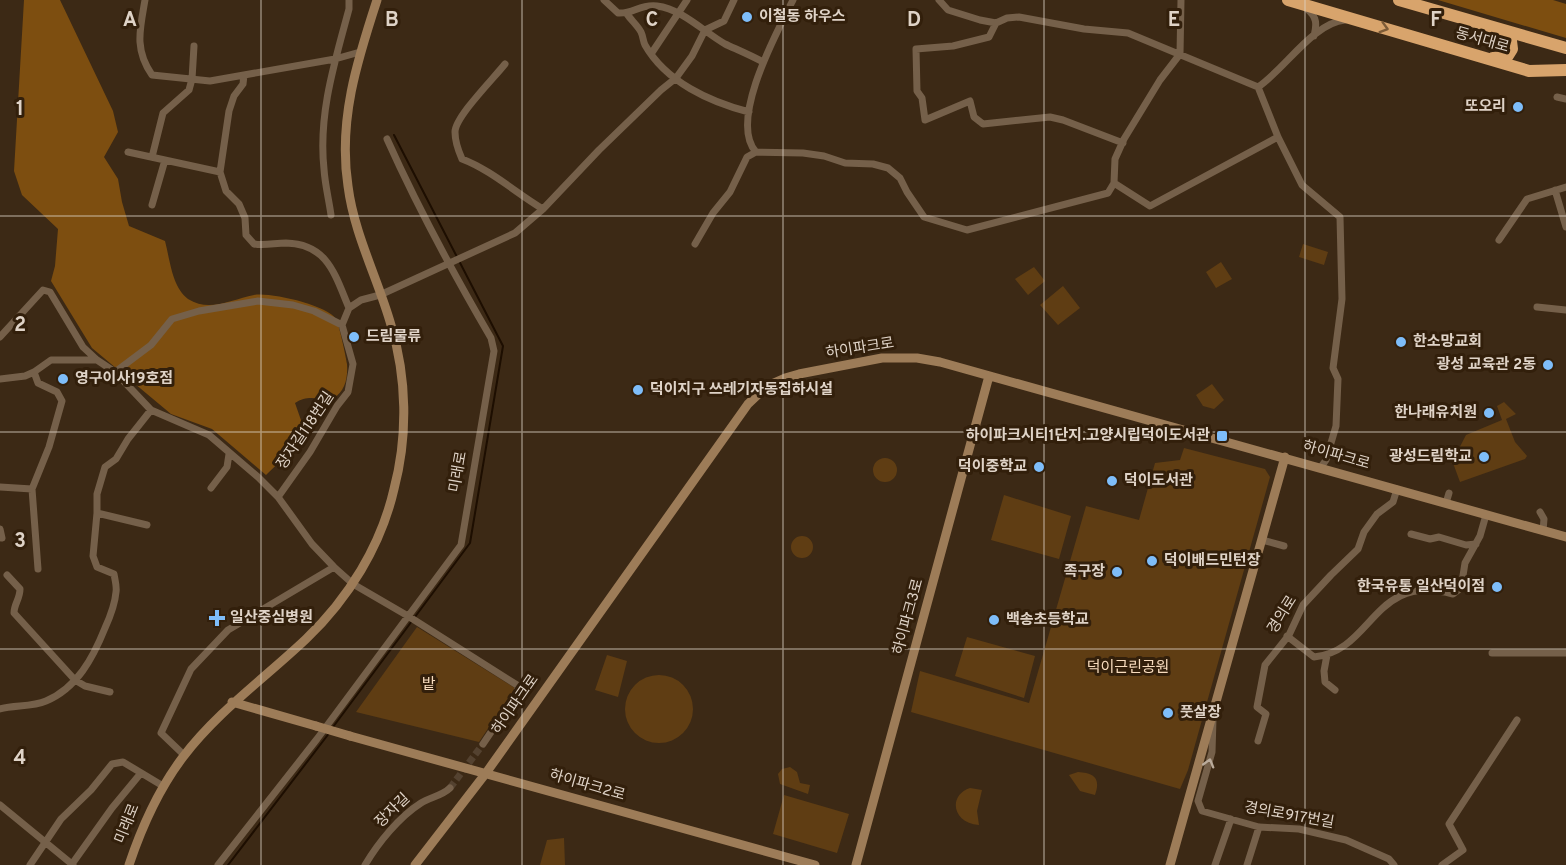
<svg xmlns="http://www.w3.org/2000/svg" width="1566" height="865" font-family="Overpass,'Noto Sans KR',sans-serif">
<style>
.green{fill:#5f3d13}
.forest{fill:#7d4e10}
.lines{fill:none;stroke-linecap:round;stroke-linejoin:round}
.stream{stroke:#1d0e01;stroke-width:2}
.street-tunnel{stroke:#544230;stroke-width:7;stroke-dasharray:7 3.5;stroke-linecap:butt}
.street{stroke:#75604a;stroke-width:7}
.secondary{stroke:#9d7c58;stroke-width:9}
.highway{stroke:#d8a46c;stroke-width:12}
.secondary-bridge{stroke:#9d7c58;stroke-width:9}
.oneway{stroke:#7d5b37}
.oneway2{stroke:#baab9b}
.grid{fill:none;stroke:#dfd3c7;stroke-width:1.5;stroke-opacity:0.55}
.poi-dot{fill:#7ebdf9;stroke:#321f0b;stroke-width:2}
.labels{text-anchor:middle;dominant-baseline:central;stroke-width:6;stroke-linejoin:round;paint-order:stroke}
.poi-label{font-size:15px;font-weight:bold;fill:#dfd3c7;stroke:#321f0b;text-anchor:start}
.street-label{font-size:15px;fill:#dfd3c7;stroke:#321f0b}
.park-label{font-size:15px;fill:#f8dcbe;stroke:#321f0b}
.grid-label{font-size:20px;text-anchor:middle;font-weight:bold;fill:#dfd3c7;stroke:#321f0b;stroke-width:6;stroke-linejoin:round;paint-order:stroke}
</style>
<rect width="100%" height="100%" fill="#3c2915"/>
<path class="green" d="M1303 244 1328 252 1324 265 1299 257Z
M1221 262 1232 279 1216 288 1206 272Z
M1034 267 1045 281 1028 295 1015 279Z
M1063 286 1080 308 1058 325 1040 305Z
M1212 384 1224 400 1214 409 1203 406 1196 395Z
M1504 402 1516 414 1506 419 1515 442 1527 456 1525 459 1460 482 1453 463 1451 464 1466 435 1502 420 1497 406Z
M1184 448 1265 469 1270 477 1188 770 1180 789 911 712 920 671 1029 703 1086 506 1139 520 1155 463 1180 460Z
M873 470a12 12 0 1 1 24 0a12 12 0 1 1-24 0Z
M1004 495 1071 516 1059 559 991 540Z
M791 547a11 11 0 1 1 22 0a11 11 0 1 1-22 0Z
M417 627 515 688 479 742 356 712Z
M967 637 1035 656 1024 698 955 676Z
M607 655 627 661 618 697 595 690Z
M625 709a34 34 0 1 1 68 0a34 34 0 1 1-68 0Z
M790 767 797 772 800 783 810 785 808 794 780 784 778 774 782 769Z
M1078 772C1094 773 1101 778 1095 795L1080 791 1069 775Z
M970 788 982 790 977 811 979 825C952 823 948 795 970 788Z
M784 795 849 814 837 853 773 834Z
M564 838 565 865H540L547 840Z"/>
<path class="forest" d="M24 0H60L113 111 118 132 104 157 118 179 122 202 129 226 165 241C170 260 172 287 188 299 210 313 232 299 254 295 270 292 327 305 336 319 339 324 346 357 347 364 348 379 345 391 333 399 318 400 308 394 295 403L302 423 300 442 266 475 212 429 171 414 92 348 51 281 55 266 58 229 22 195 14 171Z
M1438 0H1553L1566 4V38Z"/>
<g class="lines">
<path class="stream" d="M333 727 470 543 503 346 394 135
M228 865 330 732"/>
<path class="street-tunnel" d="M450 788 483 744"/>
<path class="street" d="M145 0C140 29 134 49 152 75L210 81 335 59 360 52
M604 0 618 13C634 14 639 4 657 6 682 9 704 32 725 44 738 50 750 55 763 62
M939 0 948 10 980 20 996 23 1007 18 1019 17 1084 29 1128 33 1258 87
M1181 0 1180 54 1160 80 1124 139 1115 159 1114 183 1150 206 1278 137
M1307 9C1317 17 1317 24 1314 36
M627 14C631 20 638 26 641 32 643 36 643 41 645 45 666 82 710 102 749 112
M996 23 989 37 953 46 916 49 917 91 922 98 925 120 970 101 974 117 983 124 1050 117 1063 120 1123 143
M651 54 687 0
M505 64C494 78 455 117 455 132 455 141 458 150 462 159 491 170 516 193 543 209
M244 75 243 84 234 96 229 111 220 172 226 191 239 204 245 218 246 235 254 244C265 246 275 243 286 243 328 244 335 275 349 308
M1258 87 1278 137 1302 185 1340 217 1342 299 1333 368 1338 379 1336 426 1326 460 1321 467
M1258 87C1285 69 1313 23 1345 20
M1557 97 1566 99
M128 152 220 172
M756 152C728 121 777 32 793 0
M152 157 163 113 189 90 192 79 194 46
M1555 190 1566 227
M152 205 165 160
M331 215C329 200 325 185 324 169 318 114 335 61 349 9V0
M1499 240 1527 199 1566 187
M695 244 713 213 730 192 747 157 756 152 803 153 824 156 845 163 873 164 888 168 900 178 907 192 924 217 967 230 1108 193 1114 183
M1537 307 1566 310
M0 337 43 290 50 292 83 347 97 360 115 372 151 410 209 435 258 477 278 497 312 544 334 567 353 584 408 616 517 685 518 692 483 744
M34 372 38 383 57 392 62 401 49 447 32 489 38 569
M115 372 151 345 172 319 199 311 258 301 293 305 314 311 342 325
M0 379 25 376 34 372 51 360H97
M0 487 32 489
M211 488 227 467 229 454
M278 497 310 452 337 406 348 392 353 364 342 325 349 308 361 300 380 295 515 233 543 209 599 150 661 90 676 78 692 56 705 30 724 21 734 0
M1446 503 1449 493
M1540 512 1544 519 1543 531
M97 513 147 525
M0 529 2 538
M1411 534 1430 539 1439 537 1466 545 1476 544
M1262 540 1284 546
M7 575 20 589C20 599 14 604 14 613L75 680 85 686 110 692
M1287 636 1314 657C1374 651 1372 572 1453 594L1461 588 1465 563 1480 536 1486 515
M1492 653H1566
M1327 655 1324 671 1325 682 1335 690
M0 709C14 705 32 707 46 701 77 688 93 658 105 628 110 617 115 604 116 592 117 587 115 580 114 574L97 567 93 556 97 513V494L105 467 116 459 128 439 151 410
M1213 719 1212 752 1198 801 1202 811 1259 827 1299 829 1346 840 1389 859 1394 865
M1258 741 1266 714 1257 707 1265 665 1289 635 1303 605 1331 575 1358 549 1364 532 1377 514 1393 502 1397 489
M184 755 161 733 191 669 228 630 334 567
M0 805 73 865
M72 864 112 808 141 773
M30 865 61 819 91 790 112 764 123 762 163 786
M218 865 317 739 461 545 494 351 491 338C453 273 418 208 387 139
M365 865C378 843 399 817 421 803 430 797 442 796 450 788
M1215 865 1231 819
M1247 865 1259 827
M1442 865 1463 850 1449 824 1517 720"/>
<path class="secondary" d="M232 702 316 726
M350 736 815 865
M129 865C142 826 158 790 183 757 218 711 265 678 306 639 348 599 381 546 394 489 408 436 407 378 391 325 378 279 354 234 348 186 338 121 357 61 377 0
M415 865 486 773 748 404 767 386 785 378 799 374 882 358H917L940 362 1566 537
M856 865 989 376
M1170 865 1285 457"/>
<path class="highway" d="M1288 0 1529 71 1566 70
M1399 0 1566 48
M1493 58 1507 57 1512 49 1511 41 1501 32"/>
<path class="secondary-bridge" d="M316 726 350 736"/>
</g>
<defs><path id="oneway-chevron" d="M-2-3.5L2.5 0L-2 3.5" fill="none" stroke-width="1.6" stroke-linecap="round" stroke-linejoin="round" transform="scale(1.5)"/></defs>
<use class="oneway" href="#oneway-chevron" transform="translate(1384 28) rotate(16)"/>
<use class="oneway2" href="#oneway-chevron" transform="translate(1209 763) rotate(-74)"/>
<path class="grid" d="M261 0V865M522 0V865M783 0V865M1044 0V865M1305 0V865M0 216H1566M0 432H1566M0 649H1566"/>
<g class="poi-dot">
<circle cx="747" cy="17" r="6"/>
<circle cx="1518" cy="107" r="6"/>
<circle cx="354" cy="337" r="6"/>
<circle cx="1401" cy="342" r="6"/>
<circle cx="1548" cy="365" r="6"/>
<circle cx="63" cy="379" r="6"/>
<circle cx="638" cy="390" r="6"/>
<circle cx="1489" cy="413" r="6"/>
<rect x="1216" y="430" width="12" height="12" rx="3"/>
<circle cx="1484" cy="457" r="6"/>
<circle cx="1039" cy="467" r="6"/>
<circle cx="1112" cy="481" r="6"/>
<circle cx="1152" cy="561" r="6"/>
<circle cx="1117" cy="572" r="6"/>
<circle cx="1497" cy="587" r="6"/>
<path d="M214 609h6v6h6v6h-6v6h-6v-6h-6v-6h6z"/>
<circle cx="994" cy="620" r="6"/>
<circle cx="1168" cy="713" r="6"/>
</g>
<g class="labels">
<g class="poi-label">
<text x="759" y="17">이철동 하우스</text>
<text x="1506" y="107" text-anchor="end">또오리</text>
<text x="366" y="337">드림물류</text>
<text x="1413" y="342">한소망교회</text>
<text x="1536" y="365" text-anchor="end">광성 교육관 2동</text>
<text x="75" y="379">영구이사19호점</text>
<text x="650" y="390">덕이지구 쓰레기자동집하시설</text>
<text x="1477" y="413" text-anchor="end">한나래유치원</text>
<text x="1210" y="436" text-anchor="end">하이파크시티1단지.고양시립덕이도서관</text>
<text x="1472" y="457" text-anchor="end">광성드림학교</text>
<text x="1027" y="467" text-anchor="end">덕이중학교</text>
<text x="1124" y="481">덕이도서관</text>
<text x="1164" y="561">덕이배드민턴장</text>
<text x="1105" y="572" text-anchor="end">족구장</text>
<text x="1485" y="587" text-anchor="end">한국유통 일산덕이점</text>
<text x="230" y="618">일산중심병원</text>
<text x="1006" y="620">백송초등학교</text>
<text x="1180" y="713">풋살장</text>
</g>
<g class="street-label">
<text transform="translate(1482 41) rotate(16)">동서대로</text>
<text transform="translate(860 349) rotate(-9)">하이파크로</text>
<text transform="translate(306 431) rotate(-56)">장자길118번길</text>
<text transform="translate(1336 456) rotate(16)">하이파크로</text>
<text transform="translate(459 472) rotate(-80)">미래로</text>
<text transform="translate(1283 615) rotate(-58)">경의로</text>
<text transform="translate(909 617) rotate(-75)">하이파크3로</text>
<text transform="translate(516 705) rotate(-55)">하이파크로</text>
<text transform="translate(587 786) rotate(16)">하이파크2로</text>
<text transform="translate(393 811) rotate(-44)">장자길</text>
<text transform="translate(1289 816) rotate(10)">경의로917번길</text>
<text transform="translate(128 824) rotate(-68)">미래로</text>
</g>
<g class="park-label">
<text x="1128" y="668">덕이근린공원</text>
<text x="429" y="685">밭</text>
</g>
</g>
<g class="grid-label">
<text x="130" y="26">A</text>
<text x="392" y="26">B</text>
<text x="652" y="26">C</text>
<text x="914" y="26">D</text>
<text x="1174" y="26">E</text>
<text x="1436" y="26">F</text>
<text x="20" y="115">1</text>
<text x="20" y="331">2</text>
<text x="20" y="547">3</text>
<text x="20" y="764">4</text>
</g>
</svg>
